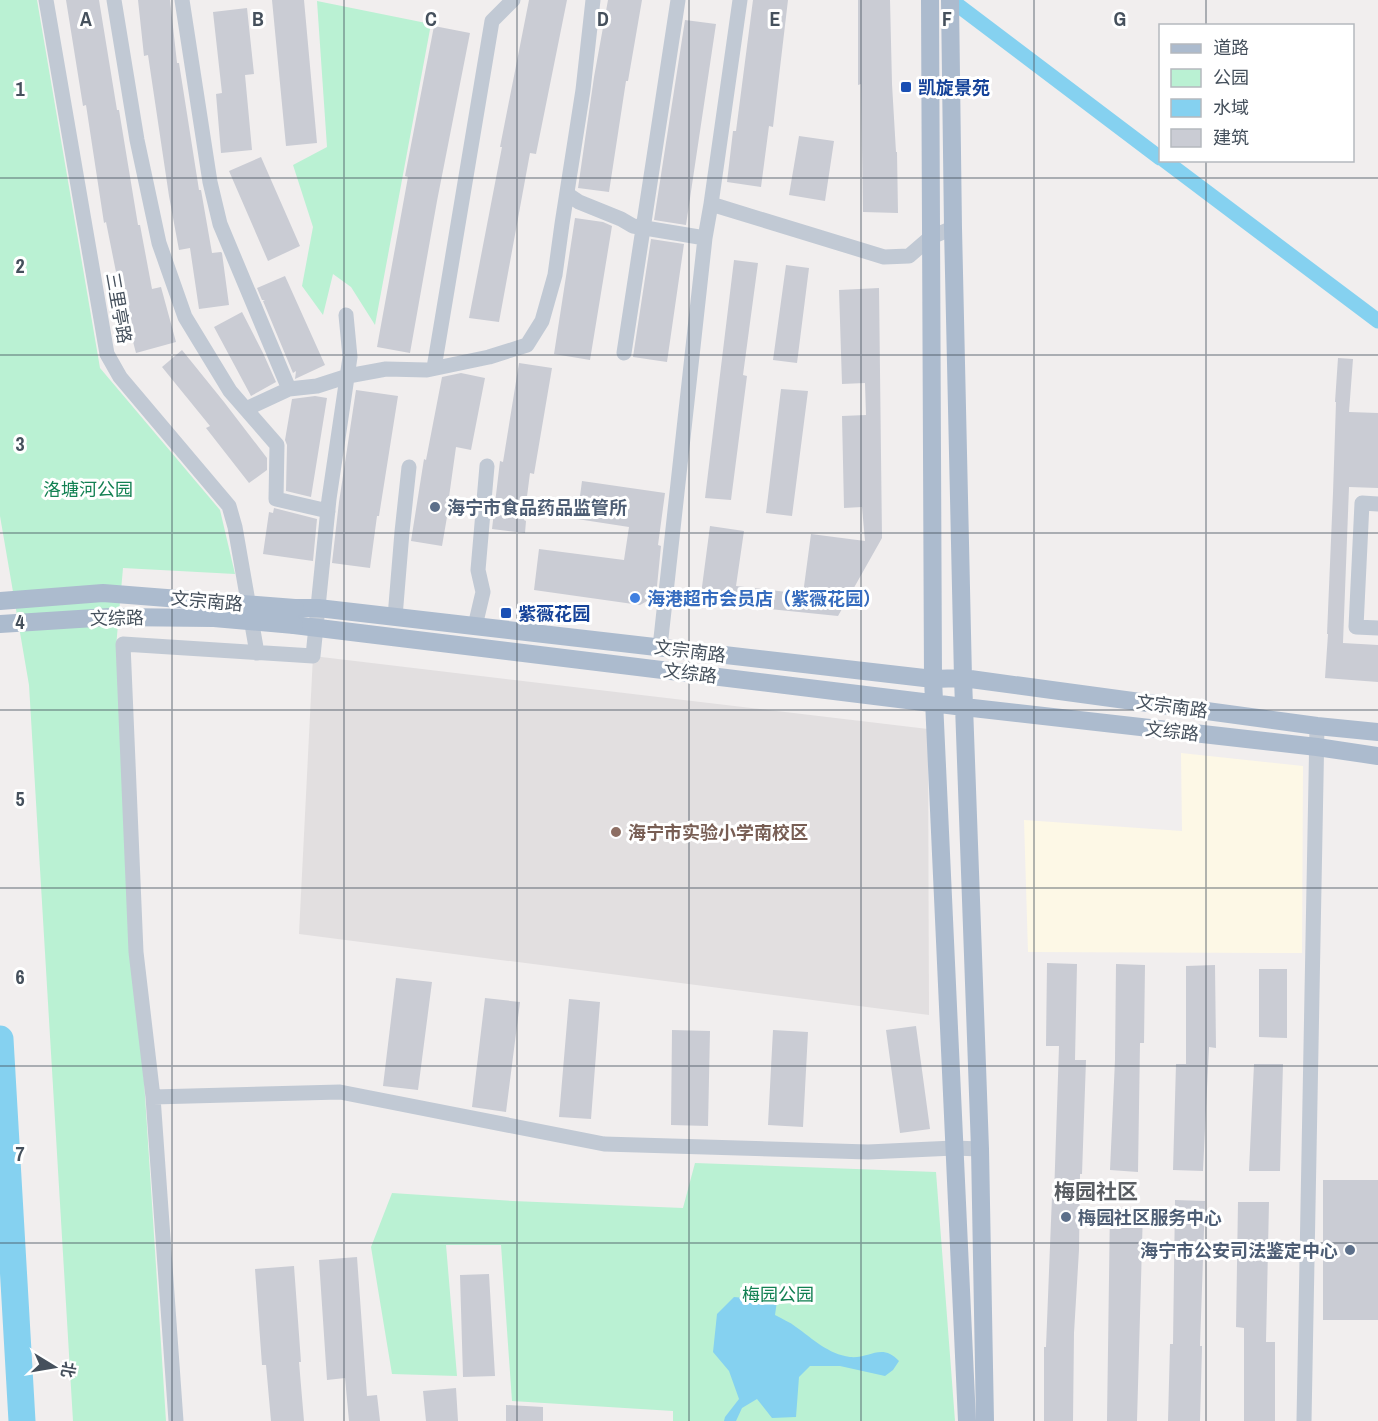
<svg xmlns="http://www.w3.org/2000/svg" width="1378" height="1421" font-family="'Archivo Narrow','Noto Sans SC',sans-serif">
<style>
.commercial{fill:#fdf8e6}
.education{fill:#e2dfe0}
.green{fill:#baf1d3}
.water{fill:#85d1f0}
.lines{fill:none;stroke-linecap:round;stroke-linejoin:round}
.canal{stroke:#85d1f0;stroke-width:15}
.river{stroke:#85d1f0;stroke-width:27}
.building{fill:#caccd4}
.minor{stroke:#c1c9d4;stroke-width:15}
.major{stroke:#acbbce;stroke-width:18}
.major-bridge{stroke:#acbbce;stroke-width:18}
.grid{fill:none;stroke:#45505c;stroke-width:1.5;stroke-opacity:0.55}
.transit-dot{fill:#1a4fb4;stroke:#fff;stroke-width:2}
.service-dot{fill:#5c6f8a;stroke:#fff;stroke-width:2}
.shop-dot{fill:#3f7fe0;stroke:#fff;stroke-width:2}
.education-dot{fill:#8d6e63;stroke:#fff;stroke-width:2}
.labels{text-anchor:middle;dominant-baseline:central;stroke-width:6;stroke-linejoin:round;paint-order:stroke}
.transit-label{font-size:18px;font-weight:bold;fill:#164399;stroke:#fff;text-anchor:start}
.street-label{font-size:18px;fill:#45505c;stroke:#fff}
.park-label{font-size:18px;fill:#138153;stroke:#fff}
.service-label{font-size:18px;font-weight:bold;fill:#4e5e75;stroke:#fff;text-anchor:start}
.shop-label{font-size:18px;font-weight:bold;fill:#366cbe;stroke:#fff;text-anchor:start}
.education-label{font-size:18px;font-weight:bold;fill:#785e54;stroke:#fff;text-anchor:start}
.quarter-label{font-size:21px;font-weight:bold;fill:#5a5e63;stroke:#fff}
.grid-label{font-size:20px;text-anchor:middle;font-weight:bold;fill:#45505c;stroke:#fff;stroke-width:6;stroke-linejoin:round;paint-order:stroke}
</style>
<rect width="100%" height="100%" fill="#f1eeee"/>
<path class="commercial" d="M1181 753 1303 766 1302 953 1028 952 1024 820 1182 831Z"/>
<path class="education" d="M313 656 928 729 929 1015 299 934Z"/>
<path class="green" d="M0 0H37L100 368 220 510 235 574 123 568 116 647 166 1421H73L29 685 0 516Z
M317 1 431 24 375 325 351 287 333 274 323 315 302 286 313 227 293 165 327 147Z
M695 1163 936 1172 955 1421H673V1411L512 1401 501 1245H446L457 1376 392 1374 371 1247 392 1193 513 1201 683 1208Z"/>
<path class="water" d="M734 1297 777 1301 775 1315C782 1319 790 1322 796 1327 813 1339 828 1354 850 1357 869 1359 882 1342 899 1361L893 1370 885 1376 840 1366H810L799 1377 796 1417 772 1418 757 1399 742 1408 736 1421H724L725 1417 739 1399 729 1371 713 1352 717 1314Z"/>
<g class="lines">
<path class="canal" d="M951 0 1160 158
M1164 160 1378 321"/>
<path class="river" d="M0 1039 22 1421"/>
</g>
<path class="building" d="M66 0H99L117 110H119L138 225H140L152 289 161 287 176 342 136 353 120 292 106 222 104 223 86 105 83 106Z
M138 0H170L177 63H179L199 190H201L212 253 221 252 222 253 229 305 199 309 190 248 179 250 169 196 148 55 144 56Z
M272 0H304L317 143 286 146Z
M529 0H567L536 154 530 153 499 322 469 318 502 147H500Z
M608 0H642L628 81H626L609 192 578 188 594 77Z
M753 0H788L773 127 769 126 761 187 727 182 733 131H736Z
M858 0H890L892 84 896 152H897L898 213 863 212 861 84 858 85Z
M247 8 254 74 245 75 252 150 221 153 216 94 222 93 213 12Z
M685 20 716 24 686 225 654 220Z
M434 26 470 33 437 201 410 353 377 347 408 177 405 176Z
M799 136 834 141 825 201 789 195Z
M261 157 300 246 268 261 229 171Z
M575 218 603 222 612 226 590 360 554 354Z
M651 239 684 244 667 362 633 357Z
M734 260 758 263 743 375 747 376 731 500 705 498Z
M786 265 809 268 797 363 773 360Z
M285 276 325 365 295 379 296 371 293 373 263 301 265 300H262L257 288Z
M879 288 882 538 838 616 700 602 710 526 744 531 736 586 803 594 811 534 865 541 862 507 844 508 842 416 866 415 865 383 842 384 839 290Z
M242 312 263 353 276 382 251 396 214 327Z
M182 350 224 402 267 458V470L249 483 206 428 210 426 162 367Z
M1338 358 1353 359 1349 412 1378 413V488L1349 487 1343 643 1378 645V682L1325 678 1328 634H1327L1333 493 1336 402H1335Z
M519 363 552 368 534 474 530 473 524 520 526 521 525 533 492 529 500 461 503 462Z
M461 373 485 378 471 450 456 447 449 497 455 498 452 518 447 517 442 546 411 541 424 459 426 460 442 377Z
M781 389 808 391 792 516 766 513Z
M356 390 398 396 379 516H377L370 568 332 563 339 502Z
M315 396 327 398 311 497 286 491 287 445 285 440 292 399Z
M582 481 665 493 658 545 661 546 656 596 640 605 534 590 539 549 624 560 629 527 577 519Z
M274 508 317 519 313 561 263 554 269 512 273 513Z
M1047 963 1077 964 1075 1060H1086L1082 1174H1080L1079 1250 1074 1333 1073 1421H1044V1347H1046L1052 1196H1054L1059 1046H1046Z
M1116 964 1145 965 1144 1043H1140L1138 1172 1110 1170 1115 1060Z
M1215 965 1216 1048 1209 1047 1203 1171 1173 1170 1176 1064H1186V966Z
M1259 969H1287V1038L1259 1037Z
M396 978 432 982 418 1090 383 1086Z
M485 998 520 1002 506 1112 472 1107Z
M569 999 600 1002 591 1119 559 1117Z
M916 1026 930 1129 900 1133 886 1030Z
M672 1030 710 1031 708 1126 671 1125Z
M773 1030 808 1032 803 1127 768 1125Z
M1254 1064H1283L1280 1171H1249Z
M1323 1180H1378V1320H1323Z
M1175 1200 1205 1201 1200 1346H1202L1200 1421H1168L1170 1344H1173Z
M1238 1202H1269L1266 1342H1275V1421H1244V1328L1236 1327Z
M1110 1207 1143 1210 1137 1421H1107Z
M357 1257 367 1396 377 1395 380 1421H349L345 1378 327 1380 319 1260Z
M294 1266 301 1362H299L304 1421H271L266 1365H262L255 1269Z
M489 1274 495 1376 463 1377 460 1275Z
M456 1388 458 1421H426L423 1391Z
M506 1405 543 1407V1421H506Z"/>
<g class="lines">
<path class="minor" d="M46 0 107 354 120 377 229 506 235 527 257 653
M114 0 137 140 159 243 185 317 230 391 277 445 276 499 328 511
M182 0 210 182 220 224 289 389
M567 194 579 202 621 219 633 226 705 238
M711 204 884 257 909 256 931 237 953 228
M624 353 678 0
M434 368 492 21 513 0
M246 409 289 389 317 386 348 376 386 369 427 370 489 357 527 345 542 321 555 275 562 224 583 90 593 0
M1378 504 1362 503 1356 627 1378 628
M395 617 402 532 409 467
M475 626 483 592 478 570 487 466
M660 647 705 238 711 204 740 0
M153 1097 340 1092 604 1144 868 1152 954 1148 980 1149
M176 1421 153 1097 136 952 123 644 313 656 329 499 350 357 346 315
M1304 1421 1317 726"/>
<path class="major" d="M930 0 933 679 967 1421
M950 0 953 228 963 678 980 1149 985 1421
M295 608H318L933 679 963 678 1317 726 1378 732
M294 625 964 707 1317 747 1378 756"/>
<path class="major-bridge" d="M0 601 103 593 295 608
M0 624 110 617 214 618 294 625"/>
</g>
<path class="grid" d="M172 0V1421M344 0V1421M517 0V1421M689 0V1421M861 0V1421M1034 0V1421M1206 0V26M1206 160V1421M0 178H1378M0 355H1378M0 533H1378M0 710H1378M0 888H1378M0 1066H1378M0 1243H1378"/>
<g class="transit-dot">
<rect x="900" y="81" width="12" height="12" rx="3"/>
<rect x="500" y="607" width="12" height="12" rx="3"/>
</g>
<g class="service-dot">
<circle cx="435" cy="507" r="6"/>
<circle cx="1066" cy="1217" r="6"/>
<circle cx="1350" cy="1250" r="6"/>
</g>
<circle class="shop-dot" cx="635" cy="598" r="6"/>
<circle class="education-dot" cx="616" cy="832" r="6"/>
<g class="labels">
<g class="transit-label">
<text x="918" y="87">凯旋景苑</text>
<text x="518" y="613">紫薇花园</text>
</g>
<g class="street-label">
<text transform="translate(119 308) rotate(80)">三里亭路</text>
<text transform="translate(207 601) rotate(5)">文宗南路</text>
<text transform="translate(117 618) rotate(-1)">文综路</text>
<text transform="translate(690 651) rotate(7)">文宗南路</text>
<text transform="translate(690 673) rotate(7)">文综路</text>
<text transform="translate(1172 706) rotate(8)">文宗南路</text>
<text transform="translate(1172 731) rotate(6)">文综路</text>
</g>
<g class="park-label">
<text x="88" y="489">洛塘河公园</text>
<text x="778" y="1294">梅园公园</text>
</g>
<g class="service-label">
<text x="447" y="507">海宁市食品药品监管所</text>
<text x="1078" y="1217">梅园社区服务中心</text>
<text x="1338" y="1250" text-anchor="end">海宁市公安司法鉴定中心</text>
</g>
<g class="shop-label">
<text x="647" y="598">海港超市会员店（紫薇花园）</text>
</g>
<g class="education-label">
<text x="628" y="832">海宁市实验小学南校区</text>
</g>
<g class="quarter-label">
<text x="1096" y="1191">梅园社区</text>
</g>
</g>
<g class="grid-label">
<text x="86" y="26">A</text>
<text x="258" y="26">B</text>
<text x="431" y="26">C</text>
<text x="603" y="26">D</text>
<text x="775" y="26">E</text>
<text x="947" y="26">F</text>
<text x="1120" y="26">G</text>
<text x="20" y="96">1</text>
<text x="20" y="273">2</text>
<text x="20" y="451">3</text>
<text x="20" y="629">4</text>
<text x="20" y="806">5</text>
<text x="20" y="984">6</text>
<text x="20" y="1161">7</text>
</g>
<rect x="1159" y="24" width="195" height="138" fill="#ffffff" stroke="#b5b9be" stroke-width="1.5"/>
<rect x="1171" y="44" width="30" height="9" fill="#acbbce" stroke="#b5b9be" stroke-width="1.5"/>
<text x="1213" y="54" font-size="18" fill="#45505c">道路</text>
<rect x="1171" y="69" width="30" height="18" fill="#baf1d3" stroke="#b5b9be" stroke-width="1.5"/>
<text x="1213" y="84" font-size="18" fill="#45505c">公园</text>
<rect x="1171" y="99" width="30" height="18" fill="#85d1f0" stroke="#b5b9be" stroke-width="1.5"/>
<text x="1213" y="114" font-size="18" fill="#45505c">水域</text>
<rect x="1171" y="129" width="30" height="18" fill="#caccd4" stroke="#b5b9be" stroke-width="1.5"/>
<text x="1213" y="144" font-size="18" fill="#45505c">建筑</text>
<g transform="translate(54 1367) rotate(101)" stroke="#ffffff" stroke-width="4.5" paint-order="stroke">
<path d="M0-4.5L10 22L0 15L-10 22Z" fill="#45505c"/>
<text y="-9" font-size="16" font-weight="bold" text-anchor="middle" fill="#45505c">北</text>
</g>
</svg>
